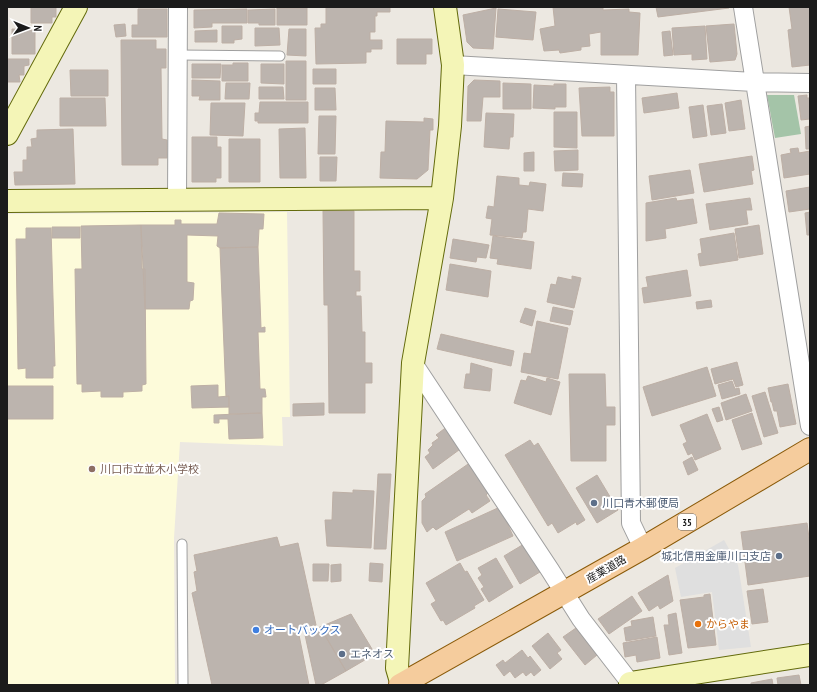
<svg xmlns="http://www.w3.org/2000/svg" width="817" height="692" font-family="'PT Sans Narrow','Noto Sans JP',sans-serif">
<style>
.education{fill:#fdfbda}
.cemetery{fill:#a4c4a8}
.parking{fill:#dfdfdf}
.building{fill:#bcb4ae;stroke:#bdafa5}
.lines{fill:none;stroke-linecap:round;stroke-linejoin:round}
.lane-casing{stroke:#9f9f9f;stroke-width:11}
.street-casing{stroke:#9f9f9f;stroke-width:20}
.secondary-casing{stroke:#636a0b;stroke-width:24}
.primary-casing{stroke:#8a5a09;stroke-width:24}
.lane{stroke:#fff;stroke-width:9}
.street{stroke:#fff;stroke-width:18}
.secondary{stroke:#f4f5b7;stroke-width:22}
.primary{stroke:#f5cc9d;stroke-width:22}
.education-dot{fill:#8d6e63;stroke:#fff;stroke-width:1.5}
.service-dot{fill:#5c6f8a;stroke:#fff;stroke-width:1.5}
.food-dot{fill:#e8710a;stroke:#fff;stroke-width:1.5}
.shop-dot{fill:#3f7fe0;stroke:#fff;stroke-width:1.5}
.labels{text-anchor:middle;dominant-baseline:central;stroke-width:4;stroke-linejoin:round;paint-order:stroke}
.shield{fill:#fff;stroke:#5f5f5f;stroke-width:1}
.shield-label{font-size:10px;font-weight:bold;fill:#1b1b1b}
.education-label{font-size:11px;fill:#785e54;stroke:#fff;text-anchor:start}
.service-label{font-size:11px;fill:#4e5e75;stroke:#fff;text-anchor:start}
.street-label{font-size:11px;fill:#1b1b1b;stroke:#fff}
.food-label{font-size:11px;fill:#c56008;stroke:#fff;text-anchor:start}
.shop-label{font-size:11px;fill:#366cbe;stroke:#fff;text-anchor:start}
</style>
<rect width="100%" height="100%" fill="#ece8e1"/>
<path class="education" d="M287 212 290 417H282L283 446 180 442 174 538 175 685H7V214Z"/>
<path class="cemetery" d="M767 95H794L801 134 775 138Z"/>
<path class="parking" d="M724 540 738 565 751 647 719 650 712 592 681 597 675 568Z"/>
<path class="building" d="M31 7H61H56V17H52V23H31Z
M326 7H390V12H377V16H375V32H370V40H382V49H371V52H366V63L316 64 315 28H321V24H326Z
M553 7H603V10L629 9V12L640 13 638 55H601V32L589 34 590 46 581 47V50L560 53 559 50 544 51 540 29 555 26Z
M656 7H729V8L658 17Z
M789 7H810V65L792 67 788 30 792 29Z
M277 8H307V25H277Z
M496 8 493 49 473 48 467 42 463 15Z
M138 9H167V37H132V25H138Z
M247 9V23H212V27L194 28V10Z
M275 9V25H259V23H248V10Z
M498 9 536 12 533 40 496 37Z
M125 24 126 36 116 37 114 25Z
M734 24 737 54 735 60 710 62 706 26Z
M222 26H242V39L234 40V43H222Z
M705 26 707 59 692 60V54L674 55 672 28Z
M255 28H279L280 45 255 46Z
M12 29 35 30V54H12Z
M289 29H306V56L287 55Z
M217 30V42H195V31Z
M670 31 673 55 664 56 662 32Z
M397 39H432V54H426V64H397Z
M121 40H156V49H166V68H161L162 139 167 140V158H158V165H122Z
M7 59H29V65L24 66V75H19L20 82H7Z
M286 61H306V100H286Z
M233 63H248V81H222V65H233Z
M192 64H221L220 78H192Z
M261 64H284V84L261 83Z
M313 69H336V84H313Z
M70 70H108V96H71Z
M192 80 220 81V100H199L200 96H192Z
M474 80 500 81V97H483L481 121H467L468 86Z
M226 83H250L249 99H225Z
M503 83 531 84V109H503Z
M554 84H566V107H555V109L533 108 534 85 554 86Z
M259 87H283L284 99H259Z
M610 87V92H614V136H582L579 88Z
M315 88H335L336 110H315Z
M677 93 679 108 644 113 642 98Z
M807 95V98H810V119L801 120 798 96Z
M60 98H105L106 126H60Z
M741 100 745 129 729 131 725 103Z
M260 102H308V123H258V121H255V113H259Z
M211 103H245L243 136 210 135Z
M722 104 726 133 711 135 707 106Z
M703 105 707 136 693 138 689 107Z
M554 112H577V148L554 147Z
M486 113 514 114 513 137H510L509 149 484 147Z
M319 116H336L335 154H318Z
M424 118 433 119V130H430L428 170 417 179 380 178 381 152H385L386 121 424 122Z
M810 126V149H806L805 127Z
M305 128 306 178H280L279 129Z
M73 129 75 184 15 185 14 172H23V160H27V147H32L31 139 37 138V130Z
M192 137H217V147H221V178H216V182H192Z
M229 139H260V182H229Z
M798 148 799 153 810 151V174L784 178 781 155 791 153 790 149Z
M578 150V170L555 171 554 151Z
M534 152V171H524V153Z
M752 156 754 170 751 171 753 184 704 192 699 164Z
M320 157H337L336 181H320Z
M690 170 694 193 652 200 649 176Z
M563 173 583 174 582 187 562 186Z
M497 176 519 178V185L529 186 530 182 546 184 543 211 528 209 526 232H523L522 238 490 235 492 219 486 218 488 206 494 207Z
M810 187V209L789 212 786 191Z
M676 198 677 201 693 199 697 223 665 229 666 238 646 241V203Z
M750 198 752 210H746L748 224 710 230 706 204Z
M323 211H354V271H360V291H356V296H361L362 332H365V363H372V383H365V413H329L328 305H324Z
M810 212V235H807L805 213Z
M219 213 264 214 263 229H259L258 247 220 248 217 246 218 236 187 235V282L194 283 193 300 190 301 189 309H145L141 225H175V220H181V224H217Z
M141 225 142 269H145L146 384 142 385V391L123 392V397H101V391L82 392V384H77L75 269H82L81 226Z
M759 225 763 254 739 258 735 229Z
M52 227H80V238H52Z
M26 228H51L55 366H53V378H26V368L18 369 16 239H26Z
M734 233 738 260 700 266 698 254 702 253 700 239Z
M493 236 534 242 531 269 497 264 498 259 490 258Z
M453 239 489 245 486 258 477 257 476 262 450 258Z
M258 247 261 328 265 327V332H258L260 389H265L266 397H262V413L229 414V396L226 397 220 248Z
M450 264 491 271 488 297 446 290Z
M687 270 691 296 644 303 642 288 648 287 646 277Z
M572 276 581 278 574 308 547 302 551 284 556 285 558 277 572 280Z
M711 300 712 307 697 309 696 302Z
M553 307 573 311 570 325 550 321Z
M525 308 536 311 532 326 520 322Z
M537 321 568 328 558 379 521 372 524 353 531 354Z
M441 334 514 351 511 366 437 349Z
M737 362 743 385 736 387 733 379 715 384 711 369Z
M471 363 492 369 490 391 464 388 466 374H470Z
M707 367 716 396 652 416 643 387Z
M569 374H605L606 407H615V425H606V461H571Z
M528 376 546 382 547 378 560 382 551 415 514 403 521 380 526 381Z
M732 381 735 389 739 388 740 394 722 399 718 385Z
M788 384 796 424 780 427 777 411H774L772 402H771L768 388Z
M218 385V397L229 396V407L192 408 191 386Z
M7 386H53V419H7Z
M765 392 778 433 764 437 752 396Z
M746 394 752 411 726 420 721 403Z
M324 403V415L293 416V404Z
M719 407 723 420 717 422 712 409Z
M262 413 263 438 229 439 228 419H219V423H214V415Z
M752 413 762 444 742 450 732 420Z
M707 414 721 449 695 460 692 453 688 455 683 444 687 442 680 425Z
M448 426 463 447 433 469 425 457 430 453 428 450 433 445 432 443 439 438 436 435Z
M530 440 534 446 538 443 585 520 577 525 576 522 558 533 552 523 548 526 505 455Z
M692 457 698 470 688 475 683 462Z
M471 462 490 491 486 495 490 501 472 513 469 509 436 530 433 527 427 532 422 523V501L426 497 425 494Z
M378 474H391L386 549H374Z
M597 475 618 510 597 523 576 488Z
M353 490 374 491 371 548 327 546 325 520H332L333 492 353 493Z
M500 507 513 536 457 561 445 532Z
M807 523 810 545V576L748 585 741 532Z
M277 537 280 547 298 543 316 625 298 630 309 685H212L192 593 197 591 194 572 197 571 194 555Z
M524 544 540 572 520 584 504 556Z
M496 558 513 587 489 602 481 589 484 587 478 578 482 575 478 568Z
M370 563 383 564 382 582 369 581Z
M460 563 465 572 467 571 484 600 474 606 475 608 446 625 443 620 441 621 431 604 436 601 426 583Z
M313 564H329L328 581H313Z
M341 564V581L331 582V565Z
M668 575 673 601 660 609 658 605 649 611 638 593Z
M763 589 768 622 752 624 747 591Z
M710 594 716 645 688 648 680 600 704 597V595Z
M632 596 642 611 609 634 598 619Z
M676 613 682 653 669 655 664 625H669L668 615Z
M351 614 375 654 346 671 320 627Z
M653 617 656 636 626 641 624 628 632 626 631 621Z
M320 627 346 671 321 685H316L305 635Z
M576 628 597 655 585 665 563 637Z
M548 633 561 650 557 653 562 659 550 669 532 646Z
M657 637 660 658 637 662 636 655 625 657 623 643Z
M522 650 528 658 530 656 541 670 534 676 531 672 526 676 523 672 515 678 510 671 504 676 496 665 503 660 505 663Z
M799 675 801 685H778L777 678Z
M772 679 773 685H751V683Z"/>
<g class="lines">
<g class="lane-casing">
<path id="lane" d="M179 55 280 56
M182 544 183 685"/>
</g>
<g class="street-casing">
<path id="street" d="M743 7 810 426
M453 65 754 82 810 83
M626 75 631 523 643 548
M177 200 178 7
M413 363 550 570 581 619 632 685"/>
</g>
<g class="secondary-casing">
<path id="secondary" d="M7 134 76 7
M7 201 442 198
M630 683 810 655
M402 685 397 668 413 363 442 198 450 126 453 65 445 7"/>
</g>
<g class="primary-casing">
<path id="primary" d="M400 685 643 548 810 449"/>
</g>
<use href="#lane" class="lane"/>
<use href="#street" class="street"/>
<use href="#secondary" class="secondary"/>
<use href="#primary" class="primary"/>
</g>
<circle class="education-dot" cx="92" cy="469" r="4"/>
<g class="service-dot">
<circle cx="594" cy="503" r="4"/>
<circle cx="779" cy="556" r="4"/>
<circle cx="342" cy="654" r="4"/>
</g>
<circle class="food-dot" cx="698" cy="624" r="4"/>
<circle class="shop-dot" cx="256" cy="630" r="4"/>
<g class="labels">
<rect class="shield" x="678" y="514" width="18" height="16" rx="3"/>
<g class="shield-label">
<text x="687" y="522">35</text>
</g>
<g class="education-label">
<text x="100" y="469">川口市立並木小学校</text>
</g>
<g class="service-label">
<text x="602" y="503">川口青木郵便局</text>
<text x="771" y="556" text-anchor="end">城北信用金庫川口支店</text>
<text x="350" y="654">エネオス</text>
</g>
<g class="street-label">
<text transform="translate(606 569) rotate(-30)">産業道路</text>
</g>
<g class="food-label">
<text x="706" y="624">からやま</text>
</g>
<g class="shop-label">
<text x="264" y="630">オートバックス</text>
</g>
</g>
<rect width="817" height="692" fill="none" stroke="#1b1b1b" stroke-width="16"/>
<g transform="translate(28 28) rotate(91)" stroke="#ffffff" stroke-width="3" paint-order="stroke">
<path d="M0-3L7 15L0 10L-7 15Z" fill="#1b1b1b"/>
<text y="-6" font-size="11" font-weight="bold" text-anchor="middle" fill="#1b1b1b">N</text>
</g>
</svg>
